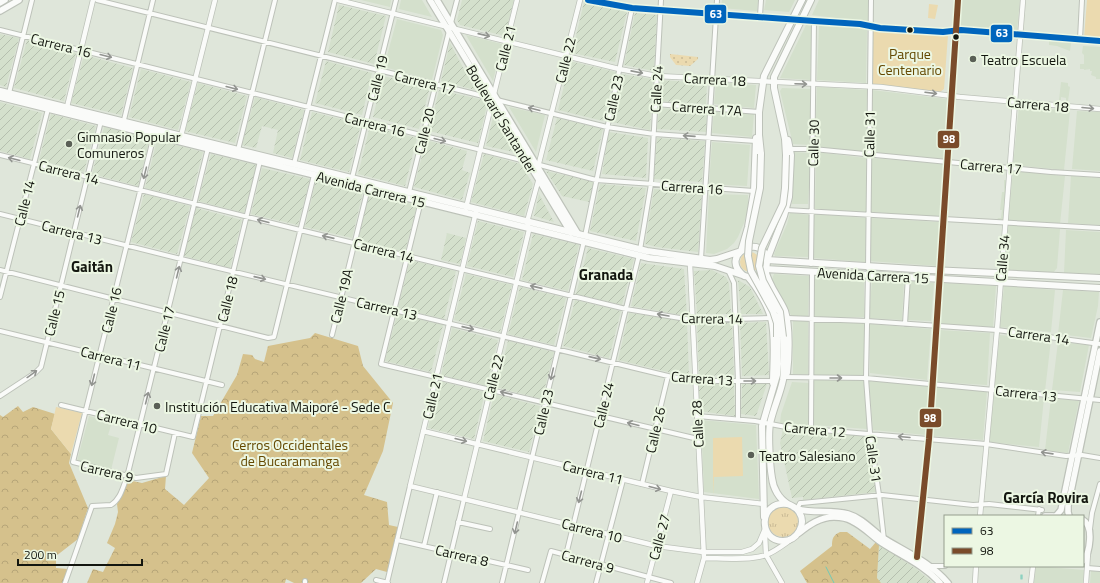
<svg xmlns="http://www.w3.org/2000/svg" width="1100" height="583" font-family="'Titillium Web',sans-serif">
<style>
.built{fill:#d4e0cc}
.industrial{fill:url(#industrial-furrows)}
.grass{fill:url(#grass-tufts)}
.forest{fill:url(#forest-crowns)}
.park{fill:#ebdaaf}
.garden{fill:url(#garden-dots)}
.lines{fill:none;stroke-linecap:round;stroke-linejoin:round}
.stream{stroke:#70cab7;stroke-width:1}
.minor-casing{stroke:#bdc2b9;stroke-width:6}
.tertiary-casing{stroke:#bdc2b9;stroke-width:6}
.secondary-casing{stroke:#bdc2b9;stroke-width:8}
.primary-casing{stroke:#bdc2b9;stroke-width:8}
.minor{stroke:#fafbf9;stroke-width:4}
.tertiary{stroke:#fafbf9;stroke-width:4.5}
.secondary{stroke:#fafbf9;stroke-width:5.5}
.primary{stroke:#fafbf9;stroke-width:6}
.primary-bridge-casing{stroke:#bdc2b9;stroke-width:8;stroke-linecap:butt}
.primary-bridge{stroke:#fafbf9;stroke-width:6}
.bus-1-casing{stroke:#ecf7e3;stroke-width:9}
.bus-2-casing{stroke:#ecf7e3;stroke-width:9}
.bus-1{stroke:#0065bd;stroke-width:6}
.bus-2{stroke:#7a4b2a;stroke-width:6}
.oneway{stroke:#929490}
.bus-dot{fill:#13160f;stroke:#ecf7e3;stroke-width:1.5}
.poi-dot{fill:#5a5f56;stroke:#ecf7e3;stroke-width:1.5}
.labels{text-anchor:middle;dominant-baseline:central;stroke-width:4;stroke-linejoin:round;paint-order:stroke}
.street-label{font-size:14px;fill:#13160f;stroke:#ecf7e3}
.park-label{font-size:14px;fill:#644800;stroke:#ecf7e3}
.poi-label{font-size:14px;fill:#13160f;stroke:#ecf7e3;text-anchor:start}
.neighbourhood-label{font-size:15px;font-weight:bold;fill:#13160f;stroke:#ecf7e3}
.line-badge{stroke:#ecf7e3;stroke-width:1.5}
.badge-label{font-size:11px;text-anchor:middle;font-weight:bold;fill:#fff}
</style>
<defs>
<pattern id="industrial-furrows" width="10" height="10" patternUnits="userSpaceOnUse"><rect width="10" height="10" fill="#d4e0cc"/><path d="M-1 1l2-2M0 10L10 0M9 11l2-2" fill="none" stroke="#b5bfae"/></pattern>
<pattern id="grass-tufts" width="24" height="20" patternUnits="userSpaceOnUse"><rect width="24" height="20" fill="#ebdaaf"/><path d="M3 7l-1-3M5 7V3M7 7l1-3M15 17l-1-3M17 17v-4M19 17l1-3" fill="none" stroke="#c9ba95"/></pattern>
<pattern id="forest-crowns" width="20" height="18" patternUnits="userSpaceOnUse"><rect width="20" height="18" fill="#d5c18c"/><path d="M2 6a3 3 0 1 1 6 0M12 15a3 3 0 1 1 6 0" fill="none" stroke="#b6a578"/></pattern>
<pattern id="garden-dots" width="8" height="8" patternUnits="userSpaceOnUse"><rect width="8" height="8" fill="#ebdaaf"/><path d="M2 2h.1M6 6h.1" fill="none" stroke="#c9ba95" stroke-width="1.8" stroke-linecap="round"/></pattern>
</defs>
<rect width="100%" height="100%" fill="#dfe6da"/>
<path class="built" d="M361 0H391L390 7Z
M401 0H422L432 17 399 9Z
M722 0H758L757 11 721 8Z
M766 0H795L789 12 764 10Z
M819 0H868V22L812 15Z
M961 0H1020L1017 32 958 27Z
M397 19 441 30 443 35 432 80 384 67Z
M806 25 812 26 810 80 780 78Z
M819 26 867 28 866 83 817 80Z
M466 35 502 44 493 81Z
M1049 39 1050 41 1058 42 1059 40 1060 42 1071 43 1070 51 1057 46 1049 45Z
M1083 46 1100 47V79H1096V77L1091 75 1092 71H1090V69L1084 70V69H1080V64H1084V55L1082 53Z
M716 82 756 85 754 108 714 104Z
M1061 82 1068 83V86L1070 87 1068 101H1066V98L1061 97V100H1059Z
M817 87 867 90 866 152 815 147Z
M782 88 811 89 810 145 793 144 780 91Z
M872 90 947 99 944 159 871 152Z
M1019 106 1070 111 1064 170 1013 165Z
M509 107 545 115 536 152Z
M714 111 754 114 752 137 712 133Z
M1077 111 1100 112V171L1072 169Z
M712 142 750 145 747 186 709 184Z
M794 152 811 153 808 204H792Z
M816 152 866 158V212L815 209Z
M872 158 943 164 940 217 871 212Z
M1013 171 1065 176 1060 224 1008 220Z
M1071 176 1100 178V225L1068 223Z
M1004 180H1007L1003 220 1000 221 963 220V218L997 220 998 218H1001L1002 210H1000L1002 192H1004Z
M709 194 748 195V209L744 223 738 237 734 243 727 249 714 254 706 253Z
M790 213 810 215 809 257 775 256 774 254 787 224Z
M814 214 866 218 865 262 813 258Z
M870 218 939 222 937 266 869 261Z
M1007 225 1060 229 1057 268 1053 273 1003 269Z
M1066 230 1100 232V274L1064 273Z
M774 274 809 276 808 316 792 317 773 282 772 279Z
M814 277 864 278V317H813Z
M872 280 904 281 902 320 869 318Z
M910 281 934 283 931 321 907 320Z
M943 283 996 286 993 327 941 324Z
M1004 286 1055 290 1051 332 1000 327Z
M1063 290 1099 292 1098 306 1091 338 1058 334Z
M793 321H808V374H793Z
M814 323H865L864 375H813Z
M870 324 931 329 927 380 870 373Z
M940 330 990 333 987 385 936 382Z
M1000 335 1051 340 1045 391 994 386Z
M1058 342 1089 345 1080 392 1052 390Z
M814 380H864L867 429 813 425Z
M869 381 929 386 926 435 873 430Z
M792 382 809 383V426L780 423 781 414Z
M936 387 987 391 983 440 932 436Z
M994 393 1044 398 1039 447 989 442Z
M1051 398 1079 401 1068 453 1045 450Z
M89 416 112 422 108 435 119 438 111 470 77 461Z
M701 420 756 425 759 499 704 492Z
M1036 566 1084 570 1083 583H1034Z
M1091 571 1100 572V583H1090Z"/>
<path class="industrial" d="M462 0H514L505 36 460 25 457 20Z
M584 2 627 12 615 62 572 53Z
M339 5 386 16 374 64 328 52Z
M635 13 657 15 654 71 624 65Z
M0 34 19 38 6 87 0 85Z
M27 40 76 53 64 101 14 88Z
M450 43 475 90 441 81Z
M84 55 133 68 121 115 71 103Z
M326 61 372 73 362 115 315 103Z
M570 61 616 72 603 121 558 110Z
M141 69 191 82 178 130 129 117Z
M621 74 653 79 650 130 612 122Z
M383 76 430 87 419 129 373 117Z
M660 80 707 83 706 104 659 101Z
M198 83 247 96 235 143 185 131Z
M439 90 484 100 487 105 478 143 429 131Z
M255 97 304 110 292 158 273 153 278 130 262 126 256 148 242 145Z
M0 102 42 113 30 159 0 151Z
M659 108 707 111 706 132 657 129Z
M312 112 361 124 349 172 300 160Z
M51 114 96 126 84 172 39 160Z
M493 117 514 152 486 146Z
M557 118 603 129 593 171 546 160Z
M370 126 417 138 405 186 358 174Z
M104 127 150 138 138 186 92 174Z
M609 132 648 138 646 178 602 174Z
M657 138 705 141 702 182 654 179Z
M157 140 203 152 191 199 145 188Z
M426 140 467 151 462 170 470 173 462 200 414 187Z
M211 154 257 165 244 213 198 201Z
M484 154 521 164 533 184 524 216 471 202Z
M262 168 310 179 298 225 251 214Z
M546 171 594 182 589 202 562 196Z
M316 180 363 192 352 238 305 227Z
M600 184 646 188 636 241 590 231Z
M654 189 702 192 698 252 657 247 645 244Z
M144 194 190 206 177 254 131 242Z
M369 194 417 205 405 252 358 240Z
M539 194 554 222 534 216Z
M196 208 242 220 230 268 184 256Z
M478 221 524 232 513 277 467 266Z
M447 233 466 238 460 264 441 260Z
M533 234 579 245 568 291 522 280Z
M588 248 634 259 622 305 576 294Z
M410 260 456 271 444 319 398 308Z
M641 263 684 269 687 316 631 306Z
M712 270 726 277 729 283 731 314H697L694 271Z
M466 274 512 285 500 332 454 320Z
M738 280 750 287 763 314H741Z
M520 287 566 298 554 345 508 334Z
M575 300 621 311 609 358 563 346Z
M629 313 687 321 689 377 618 360Z
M397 314 443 325 431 372 385 361Z
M732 322 734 375 699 376 697 323Z
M766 322 769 375 742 376 740 323Z
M452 328 498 340 487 386 441 375Z
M508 341 554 352 542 399 496 387Z
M439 381 485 392 474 439 428 428Z
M734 383 735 416 699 411 698 384Z
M742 383 767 384 756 416 741 414Z
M494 394 540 406 529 452 483 441Z
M783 429 867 436 876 492 803 500V497L792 498 780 443Z
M879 545 918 570 933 583H881L877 578Z"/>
<path class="grass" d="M768 522a15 15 0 1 1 30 0a15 15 0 1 1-30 0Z"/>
<path class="forest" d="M315 333 358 346 363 366 393 403 383 451 364 495 387 502 389 525 398 527 387 572 376 569 361 583H294L286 579 285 583H87L93 569 103 572 115 548 107 543 115 524 118 512 117 504 123 494 128 480 142 483 166 476 165 489 184 505 209 478 192 453 201 416H213L237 375 243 354 252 355 255 359 264 362 268 346 310 338Z
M18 406 23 412 33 407 55 414 51 429 71 454 69 463 88 508 78 539 56 556V568L68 569 63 583H0V415L3 417Z
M840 532H847L870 549 876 542 879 545 877 578 881 583H807L800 571 832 546C832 539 833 535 840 532Z"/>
<path class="park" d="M1087 0H1100V39L1084 38Z
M929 4 938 5 935 19 928 18Z
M873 31 948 35 944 89 940 92 873 84Z
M740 262a10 10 0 1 1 20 0a10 10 0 1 1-20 0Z
M56 407 82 413 71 454 51 429Z
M742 437 743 476 714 477 713 495V438Z"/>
<path class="garden" d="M670 54 698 57V59L690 66 676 65 670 57Z"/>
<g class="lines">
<path class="stream" d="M826 567 834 583
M1021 579V575
M1022 579V575"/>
<g class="minor-casing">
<path id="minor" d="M97 0 491 98
M760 16 761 0
M451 23 457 0
M0 30 529 162
M1080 39 1082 0
M9 93 32 0
M497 100 607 127 654 134 756 141
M655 104 759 112
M123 124 153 0
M154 135 73 462 136 478 166 474 175 433
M788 149H813L1051 172 1100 175
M238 150 275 0
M0 155 300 230 626 309 692 320 771 318
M294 164 335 0
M536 164 596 180 754 191
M352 178 396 0
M409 192 449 31
M421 201 381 364 698 439
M786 210 1100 228
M0 214 181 259 668 376 695 381H774
M585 236 632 8
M640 250 651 184 661 0
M701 259 717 0
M811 264 814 21
M868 268 871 0
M0 270 268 338 274 337 314 175
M728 270 734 283 738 381V419
M868 273 866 378 870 433 879 495 884 540
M0 297 48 109
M787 318 867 321 997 330 1100 344
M905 324 908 276
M0 331 222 385
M332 335 368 188
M783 377 866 378 1100 400
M0 396 35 373 41 367 101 121
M61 405 193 437 260 161
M697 416 755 421 786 427 986 444 1066 456 1082 455 1100 458
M811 429 812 271
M642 484 668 376
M797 509 800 503H802L882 495 973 505 989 504 1042 510
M1038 516 1039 509
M458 522 490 529
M1090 529 1092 513 1100 484
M397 540 528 570
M424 546 437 492
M566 555 639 255
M931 566H945
M1087 568 1100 569
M376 580 388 583
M65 583 92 506 111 505C121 499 123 486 127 477L208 148
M305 583V581
M387 583 410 486
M444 583 464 499
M502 583 584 241
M542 583 551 551 671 583
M596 583 623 480"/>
</g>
<g class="tertiary-casing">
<path id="tertiary" d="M338 0 619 69 657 76 881 87 960 97 1100 109
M588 0 632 8 814 21 860 24 880 28 943 32 961 30 1100 41
M67 107 93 0
M181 136 215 0
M538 167 580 0
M466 208 517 0
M476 212 410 486 657 546 703 552H742L752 549 759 543 765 529
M690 264 704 558 697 583
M423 431 671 491 701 497 764 504
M464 499 529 230 527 222 539 178
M980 516 997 330 1023 0
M765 534 766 555 782 583
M917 557 929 439 958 0
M704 558C720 558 751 561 766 555 774 552 782 546 789 541
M647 583 671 491
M975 583 976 566
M1031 583 1033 566
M1086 583 1088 553"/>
</g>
<g class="secondary-casing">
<path id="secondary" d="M430 0 571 233
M437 0 578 234
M0 3 5 0
M0 11 19 0
M797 509C814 514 831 509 848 514 862 518 872 530 883 538 906 552 930 562 948 583
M1045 516H1053
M1056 516 1061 510 1100 322
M1069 516 1068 512V506L1100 351
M1083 520C1094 526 1090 553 1083 561
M799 533C809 525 820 517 834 517 841 517 847 518 852 521 863 526 872 536 882 543 902 556 924 565 940 583"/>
</g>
<g class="primary-casing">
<path id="primary" d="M0 91 647 251 710 260 717 259 741 251
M0 97 649 258 715 266 748 277C758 278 767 272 767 262 766 231 716 254 744 276
M761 154 759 135V112L764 76 802 0
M786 155 785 139 774 88V77L811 0
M741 251 748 227 754 191 756 138
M767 260 931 270 1100 278
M767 260 784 216 789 197 791 155 788 140
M765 269 1100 288
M765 269C768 285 779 297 785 311 790 326 789 357 787 373
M748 277C757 287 768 306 771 318 776 336 773 364 773 383
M783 337C784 351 785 366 783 380 780 395 773 409 770 424 768 435 770 467 772 478 773 488 779 499 788 504 792 506 796 507 799 512 807 524 797 541 783 541 758 541 758 501 787 504
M764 517 762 426 777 375 778 364 777 337"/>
</g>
<use href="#minor" class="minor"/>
<use href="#tertiary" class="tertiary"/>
<use href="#secondary" class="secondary"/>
<use href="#primary" class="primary"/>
<g class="primary-bridge-casing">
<path id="primary-bridge" d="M761 154 760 188 749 241 748 256 751 271 773 311 777 323V337
M783 337 780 312 763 281 759 266 762 248 783 204 785 188 786 155"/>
</g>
<use href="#primary-bridge" class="primary-bridge"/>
<g class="bus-1-casing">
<path id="bus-1" d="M588 0 632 8 814 21 860 24 880 28 943 32 961 30 1100 41"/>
</g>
<g class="bus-2-casing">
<path id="bus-2" d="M917 557 929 439 958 0"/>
</g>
<use href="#bus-1" class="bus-1"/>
<use href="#bus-2" class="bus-2"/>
</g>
<defs><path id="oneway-shaft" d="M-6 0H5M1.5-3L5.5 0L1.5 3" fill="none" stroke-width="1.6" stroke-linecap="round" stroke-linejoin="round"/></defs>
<g class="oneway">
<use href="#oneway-shaft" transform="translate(484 35) rotate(13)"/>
<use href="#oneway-shaft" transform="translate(106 56) rotate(14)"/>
<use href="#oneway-shaft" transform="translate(637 72) rotate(11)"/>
<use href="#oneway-shaft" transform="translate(801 84) rotate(2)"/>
<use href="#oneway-shaft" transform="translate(232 88) rotate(14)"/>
<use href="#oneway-shaft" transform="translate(931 93) rotate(7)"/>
<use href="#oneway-shaft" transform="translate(1088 108) rotate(5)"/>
<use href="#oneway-shaft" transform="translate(534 109) rotate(-166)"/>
<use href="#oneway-shaft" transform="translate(689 136) rotate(-176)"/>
<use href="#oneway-shaft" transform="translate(440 140) rotate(14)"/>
<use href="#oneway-shaft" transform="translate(14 159) rotate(-166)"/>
<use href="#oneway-shaft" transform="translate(145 173) rotate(104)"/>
<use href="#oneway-shaft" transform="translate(79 211) rotate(-76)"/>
<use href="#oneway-shaft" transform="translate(263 221) rotate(-166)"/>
<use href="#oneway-shaft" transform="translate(328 237) rotate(-167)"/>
<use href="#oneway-shaft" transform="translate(178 272) rotate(-76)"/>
<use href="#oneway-shaft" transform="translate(260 278) rotate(13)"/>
<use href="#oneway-shaft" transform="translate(536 287) rotate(-167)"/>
<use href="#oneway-shaft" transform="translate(663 315) rotate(-170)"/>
<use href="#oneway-shaft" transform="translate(468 328) rotate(13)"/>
<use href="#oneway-shaft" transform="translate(595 358) rotate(13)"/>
<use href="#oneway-shaft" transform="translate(32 374) rotate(-36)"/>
<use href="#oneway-shaft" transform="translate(552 374) rotate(103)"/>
<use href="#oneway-shaft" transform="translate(836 378)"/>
<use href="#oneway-shaft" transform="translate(93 380) rotate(104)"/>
<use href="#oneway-shaft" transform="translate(750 381)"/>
<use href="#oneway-shaft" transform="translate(506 393) rotate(-167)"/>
<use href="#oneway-shaft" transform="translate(147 398) rotate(-76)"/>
<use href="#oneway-shaft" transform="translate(633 424) rotate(-166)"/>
<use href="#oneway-shaft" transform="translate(904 437) rotate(-175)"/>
<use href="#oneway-shaft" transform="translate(461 440) rotate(14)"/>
<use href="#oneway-shaft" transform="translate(1047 453) rotate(-172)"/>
<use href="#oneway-shaft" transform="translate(655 488) rotate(14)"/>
<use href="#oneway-shaft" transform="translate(580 497) rotate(104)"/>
<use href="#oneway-shaft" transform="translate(516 528) rotate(103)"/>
</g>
<g class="bus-dot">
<circle cx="910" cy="30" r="3.5"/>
<circle cx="956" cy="37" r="3.5"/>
</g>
<g class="poi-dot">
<circle cx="973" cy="59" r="4"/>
<circle cx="69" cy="144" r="4"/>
<circle cx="157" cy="406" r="4"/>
<circle cx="751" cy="455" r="4"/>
</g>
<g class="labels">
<g class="street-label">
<text transform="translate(61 45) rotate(14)">Carrera 16</text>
<text transform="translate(505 48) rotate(-76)">Calle 21</text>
<text transform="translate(565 60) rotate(-76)">Calle 22</text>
<text transform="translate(377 78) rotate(-76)">Calle 19</text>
<text transform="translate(715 79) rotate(3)">Carrera 18</text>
<text transform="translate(425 82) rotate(14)">Carrera 17</text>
<text transform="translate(656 89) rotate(-87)">Calle 24</text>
<text transform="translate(613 98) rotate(-78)">Calle 23</text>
<text transform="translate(1038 104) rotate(5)">Carrera 18</text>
<text transform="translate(707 108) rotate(4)">Carrera 17A</text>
<text transform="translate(502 119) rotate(59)">Boulevard Santander</text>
<text transform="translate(375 124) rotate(14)">Carrera 16</text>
<text transform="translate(424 131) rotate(-76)">Calle 20</text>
<text transform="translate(869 134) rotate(-89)">Calle 31</text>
<text transform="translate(813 143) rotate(-89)">Calle 30</text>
<text transform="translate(991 166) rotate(5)">Carrera 17</text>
<text transform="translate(69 172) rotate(14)">Carrera 14</text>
<text transform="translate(692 187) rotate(4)">Carrera 16</text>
<text transform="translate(371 189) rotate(14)">Avenida Carrera 15</text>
<text transform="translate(24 203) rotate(-76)">Calle 14</text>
<text transform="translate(72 232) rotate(14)">Carrera 13</text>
<text transform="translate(384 250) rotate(14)">Carrera 14</text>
<text transform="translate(1002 258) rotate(-85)">Calle 34</text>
<text transform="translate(873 275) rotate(3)">Avenida Carrera 15</text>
<text transform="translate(341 296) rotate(-76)">Calle 19A</text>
<text transform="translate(227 299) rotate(-76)">Calle 18</text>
<text transform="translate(387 308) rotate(13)">Carrera 13</text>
<text transform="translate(111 310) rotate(-76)">Calle 16</text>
<text transform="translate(54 313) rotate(-76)">Calle 15</text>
<text transform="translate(712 318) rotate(1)">Carrera 14</text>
<text transform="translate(164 329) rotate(-76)">Calle 17</text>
<text transform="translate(1039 335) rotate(8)">Carrera 14</text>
<text transform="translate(111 358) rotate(14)">Carrera 11</text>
<text transform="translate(493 377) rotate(-76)">Calle 22</text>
<text transform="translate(702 378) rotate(4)">Carrera 13</text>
<text transform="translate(1026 393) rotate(6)">Carrera 13</text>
<text transform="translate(432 396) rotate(-77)">Calle 21</text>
<text transform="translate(603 405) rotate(-76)">Calle 24</text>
<text transform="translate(543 412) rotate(-77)">Calle 23</text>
<text transform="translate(127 421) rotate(14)">Carrera 10</text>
<text transform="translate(697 424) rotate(-93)">Calle 28</text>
<text transform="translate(815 429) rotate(5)">Carrera 12</text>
<text transform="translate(655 430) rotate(-77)">Calle 26</text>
<text transform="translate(874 459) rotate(82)">Calle 31</text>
<text transform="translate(107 471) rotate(13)">Carrera 9</text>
<text transform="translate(593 472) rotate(14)">Carrera 11</text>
<text transform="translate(592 530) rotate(14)">Carrera 10</text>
<text transform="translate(659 537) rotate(-75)">Calle 27</text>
<text transform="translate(462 555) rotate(13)">Carrera 8</text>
<text transform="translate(588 561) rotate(15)">Carrera 9</text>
</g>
<g class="park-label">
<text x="910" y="53">Parque<tspan x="910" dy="16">Centenario</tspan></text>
<text x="290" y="444">Cerros Occidentales<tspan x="290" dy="16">de Bucaramanga</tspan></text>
</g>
<g class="poi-label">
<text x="981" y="59">Teatro Escuela</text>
<text x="77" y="136">Gimnasio Popular<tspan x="77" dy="16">Comuneros</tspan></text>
<text x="165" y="406">Institución Educativa Maiporé - Sede C</text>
<text x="759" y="455">Teatro Salesiano</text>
</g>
<g class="neighbourhood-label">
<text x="92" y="266">Gaitán</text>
<text x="606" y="274">Granada</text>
<text x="1046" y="497">García Rovira</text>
</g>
</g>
<g class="line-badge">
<rect x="704" y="4" width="23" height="20" rx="4" fill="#0065bd"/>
<rect x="990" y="24" width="23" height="19" rx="4" fill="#0065bd"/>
<rect x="937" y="130" width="23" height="19" rx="4" fill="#7a4b2a"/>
<rect x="919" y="408" width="23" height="20" rx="4" fill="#7a4b2a"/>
</g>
<g class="badge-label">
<text x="716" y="18">63</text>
<text x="1002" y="37">63</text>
<text x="949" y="143">98</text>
<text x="930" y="422">98</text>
</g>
<rect x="944" y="515" width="140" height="52" fill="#ecf7e3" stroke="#959d8e"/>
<rect x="952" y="528" width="20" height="6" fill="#0065bd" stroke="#959d8e"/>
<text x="980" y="535" font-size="12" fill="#13160f">63</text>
<rect x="952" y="548" width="20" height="6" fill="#7a4b2a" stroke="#959d8e"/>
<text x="980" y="555" font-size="12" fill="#13160f">98</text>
<path d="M18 559v6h124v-6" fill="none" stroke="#13160f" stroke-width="2"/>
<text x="24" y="559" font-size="12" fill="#13160f" stroke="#ecf7e3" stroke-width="3" paint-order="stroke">200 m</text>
</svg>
